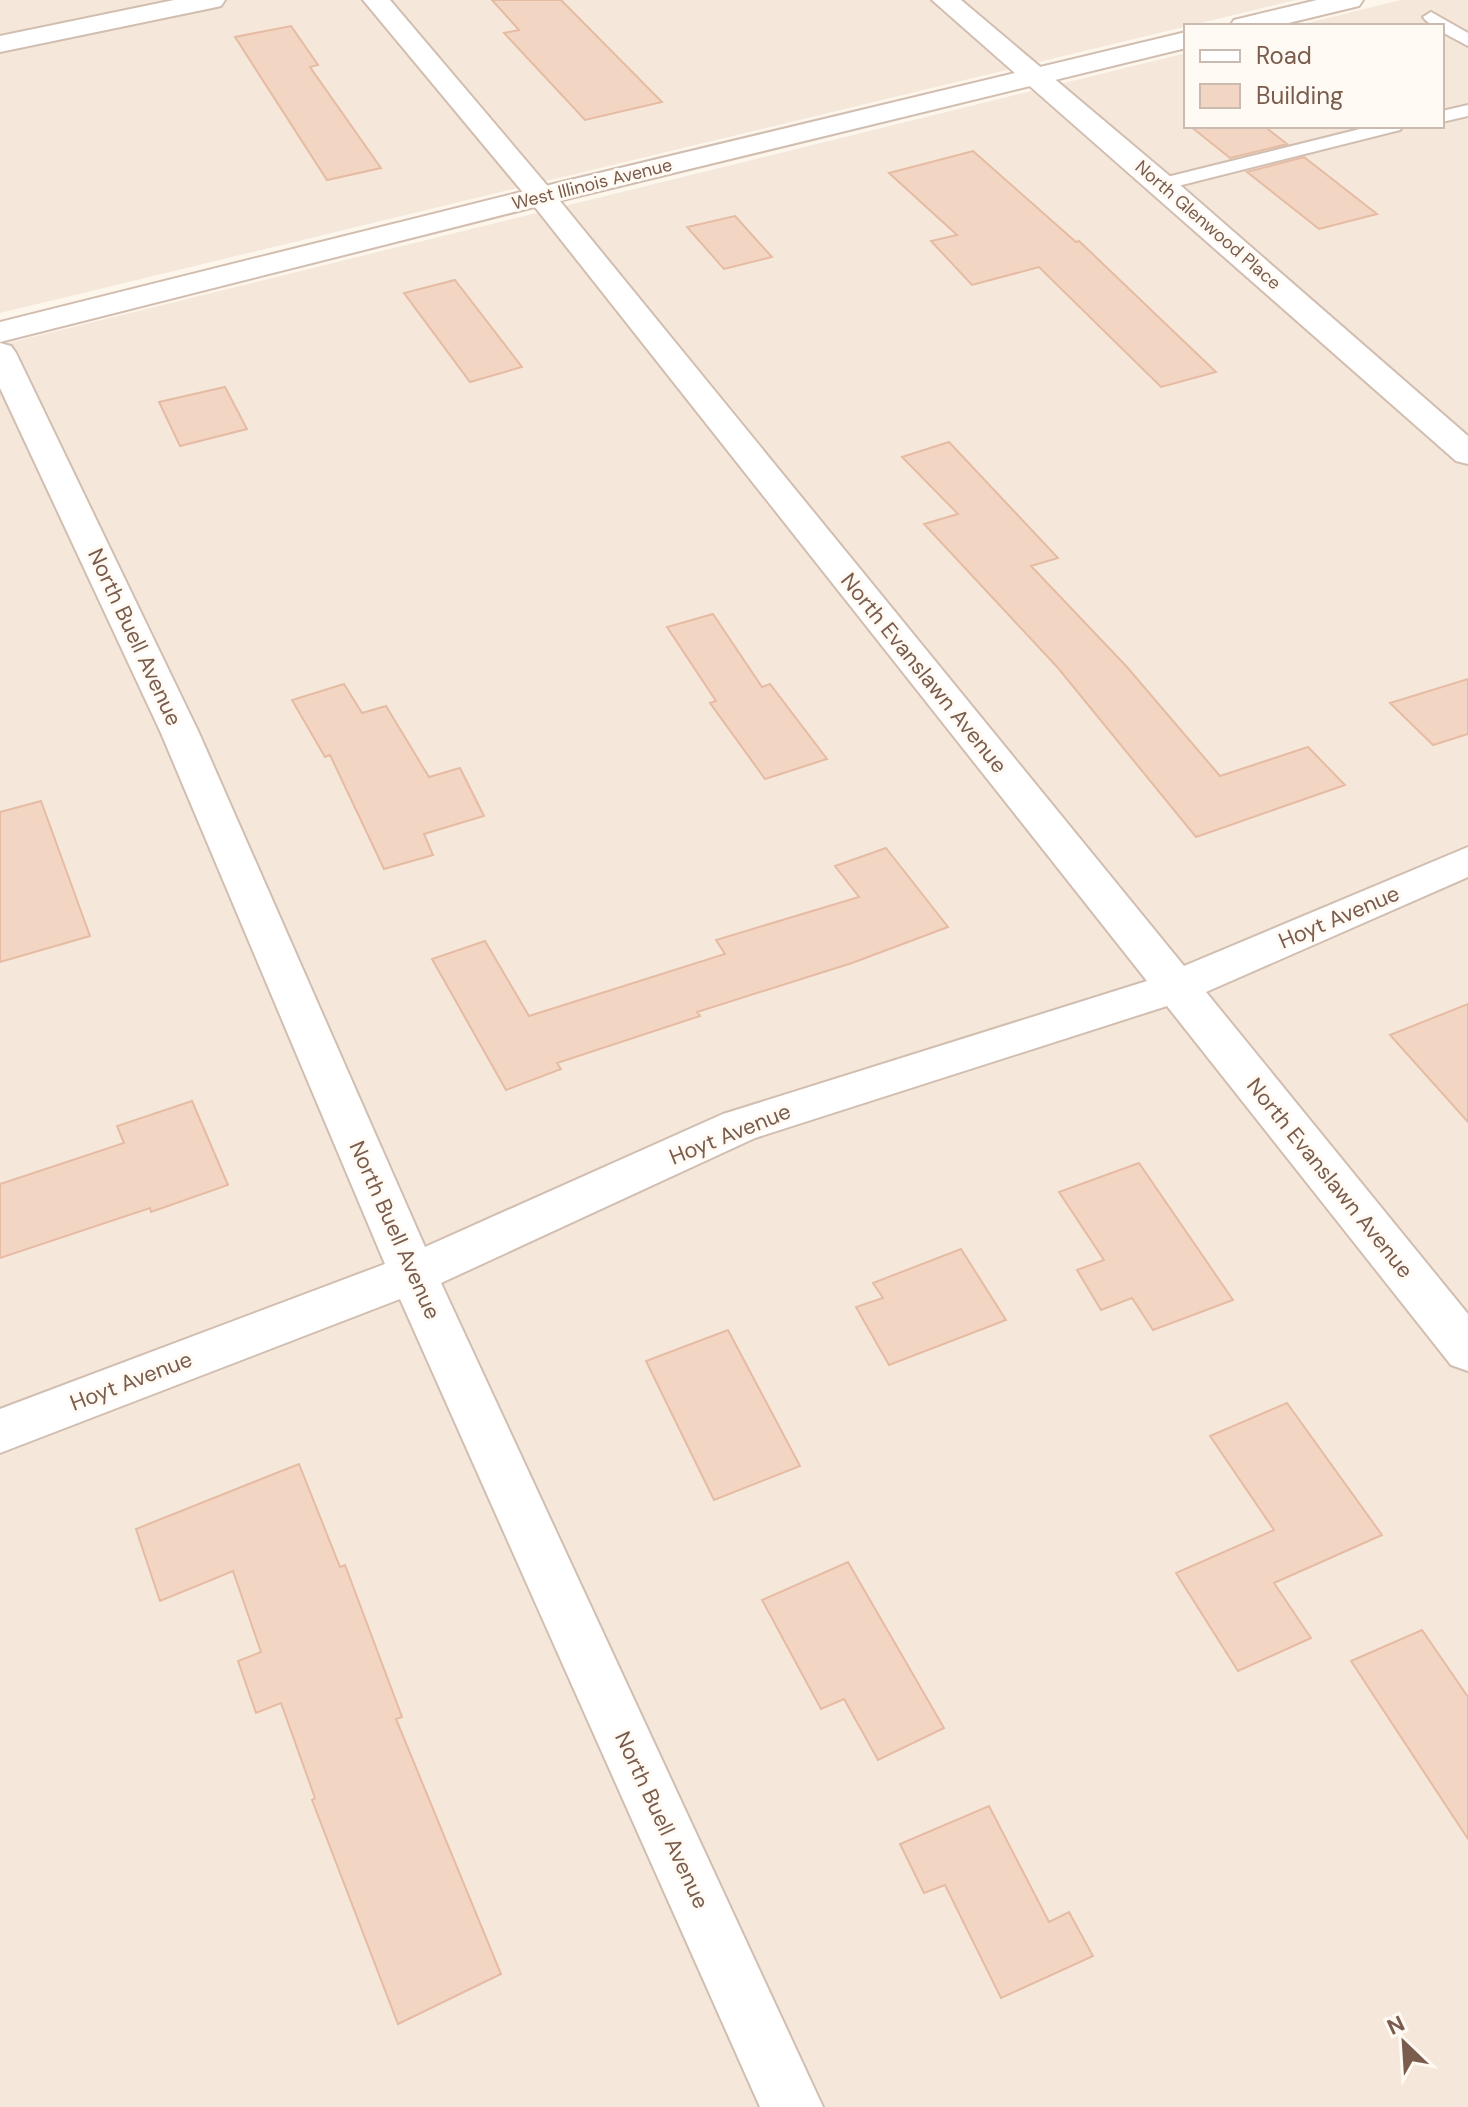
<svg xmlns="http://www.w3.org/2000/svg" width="1468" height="2107" font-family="'DM Sans',sans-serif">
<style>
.residential{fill:#f5e8da}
.building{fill:#f3d5c3;stroke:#e6bba3;stroke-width:2}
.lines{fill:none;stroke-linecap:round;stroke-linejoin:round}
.service-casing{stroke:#d1beb0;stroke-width:4}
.minor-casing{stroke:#d1beb0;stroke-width:4}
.tertiary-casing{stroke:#d1beb0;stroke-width:4}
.service{fill:#fff;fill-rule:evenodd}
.minor{fill:#fff;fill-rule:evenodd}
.tertiary{fill:#fff;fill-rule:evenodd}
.labels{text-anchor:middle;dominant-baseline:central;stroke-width:6;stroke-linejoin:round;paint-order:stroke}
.far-street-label{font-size:18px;fill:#7a5c4d;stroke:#fffaf3}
.street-label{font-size:22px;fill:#7a5c4d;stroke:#fffaf3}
</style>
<rect width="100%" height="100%" fill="#fdf6ec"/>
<path class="residential" d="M0 0H1296L0 313Z
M1401 0H1468V2107H0V345L1186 53V126H1442V26H1295Z"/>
<path class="building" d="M492 0H561L662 102 585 120 504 33 519 30Z
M291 26 318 65 310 67 381 168 327 180 235 37Z
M1190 126H1264L1287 144 1230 158Z
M973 151 1076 242 1079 241 1216 372 1161 387 1039 267 972 285 931 241 957 235 889 173Z
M1304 157 1377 214 1319 229 1247 172Z
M735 216 772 257 724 269 687 227Z
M455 280 522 367 470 382 404 293Z
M225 387 247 429 180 446 159 402Z
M949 442 1058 558 1031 566 1127 667 1220 776 1308 747 1345 785 1196 837 1058 668 924 524 958 514 902 457Z
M713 614 762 687 770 684 827 759 765 779 710 703 716 701 667 627Z
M1468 679V734L1433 745 1390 703Z
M344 684 362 713 386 706 429 777 460 768 484 816 424 834 433 855 384 869 330 755 325 757 292 700Z
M41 801 90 936 0 962V812Z
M886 848 948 927 852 963 697 1012 700 1016 557 1063 561 1069 506 1090 432 959 485 941 529 1016 725 954 716 940 859 897 835 866Z
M1468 1004V1122L1390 1035Z
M192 1101 228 1185 151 1212 150 1208 0 1258V1184L124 1143 117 1126Z
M1139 1163 1233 1300 1153 1330 1132 1298 1101 1310 1077 1270 1104 1260 1059 1192Z
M961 1249 1006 1320 889 1365 856 1307 883 1298 873 1283Z
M728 1330 800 1466 714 1500 646 1361Z
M1287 1403 1382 1535 1274 1583 1311 1638 1238 1671 1176 1573 1274 1530 1210 1436Z
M299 1464 340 1567 345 1565 402 1717 396 1719 501 1974 398 2024 312 1800 315 1798 281 1703 256 1713 238 1661 261 1652 233 1571 160 1601 136 1529Z
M848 1562 944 1728 878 1760 844 1699 821 1709 762 1600Z
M1422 1630 1468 1697V1839L1351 1661Z
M989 1806 1049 1922 1069 1912 1093 1956 1001 1998 945 1885 924 1893 900 1844Z"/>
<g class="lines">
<g class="service-casing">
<path id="service" d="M1431 12 1468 33V46L1442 32V26C1434 26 1428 24 1423 17Z
M1468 105V116L1442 122V111Z
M1372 126H1403L1400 130 1162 190 1153 184 1155 180Z"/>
</g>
<g class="minor-casing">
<path id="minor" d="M174 0H225L221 6 212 8 0 52V36Z
M363 0H390L551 190 1184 966 1468 847V877L1206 992 1468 1314V1371L1451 1365 1167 1006 755 1138 441 1283 823 2107H760L400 1299 0 1453V1409L385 1264 161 733 0 388V343L11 346 16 353 199 733 425 1247 723 1114 1147 981 531 202Z
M932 0H961L1172 178 1468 436V464L1456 461Z"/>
</g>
<g class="tertiary-casing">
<path id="tertiary" d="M1317 0H1363L1359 6 1276 26H1230L1234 20Z
M1186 32V48L546 204 0 342V322L541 187Z"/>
</g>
<use href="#service" class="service"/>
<use href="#minor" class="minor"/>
<use href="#tertiary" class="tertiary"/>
</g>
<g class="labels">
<g class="far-street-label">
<text transform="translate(592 184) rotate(-14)">West Illinois Avenue</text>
<text transform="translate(1208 225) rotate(41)">North Glenwood Place</text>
</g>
<g class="street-label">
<text transform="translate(135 637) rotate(65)">North Buell Avenue</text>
<text transform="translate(924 673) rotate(51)">North Evanslawn Avenue</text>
<text transform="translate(1339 917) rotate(-23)">Hoyt Avenue</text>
<text transform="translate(730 1134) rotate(-22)">Hoyt Avenue</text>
<text transform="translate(1330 1178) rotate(51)">North Evanslawn Avenue</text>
<text transform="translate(395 1230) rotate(66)">North Buell Avenue</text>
<text transform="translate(131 1381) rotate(-21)">Hoyt Avenue</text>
<text transform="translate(662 1820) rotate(65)">North Buell Avenue</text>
</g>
</g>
<rect x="1184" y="24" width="260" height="104" fill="#fffaf3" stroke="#cabbb1" stroke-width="2"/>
<rect x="1200" y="50" width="40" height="12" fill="#ffffff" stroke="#cabbb1" stroke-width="2"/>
<text x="1256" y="64" font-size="24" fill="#7a5c4d">Road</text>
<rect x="1200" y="84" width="40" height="24" fill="#f3d5c3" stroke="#cabbb1" stroke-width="2"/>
<text x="1256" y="104" font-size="24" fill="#7a5c4d">Building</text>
<g transform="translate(1404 2043) rotate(335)" stroke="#fffaf3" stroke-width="6" paint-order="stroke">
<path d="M0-6L14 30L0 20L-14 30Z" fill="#7a5c4d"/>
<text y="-12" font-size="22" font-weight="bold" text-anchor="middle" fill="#7a5c4d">N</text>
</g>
</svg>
